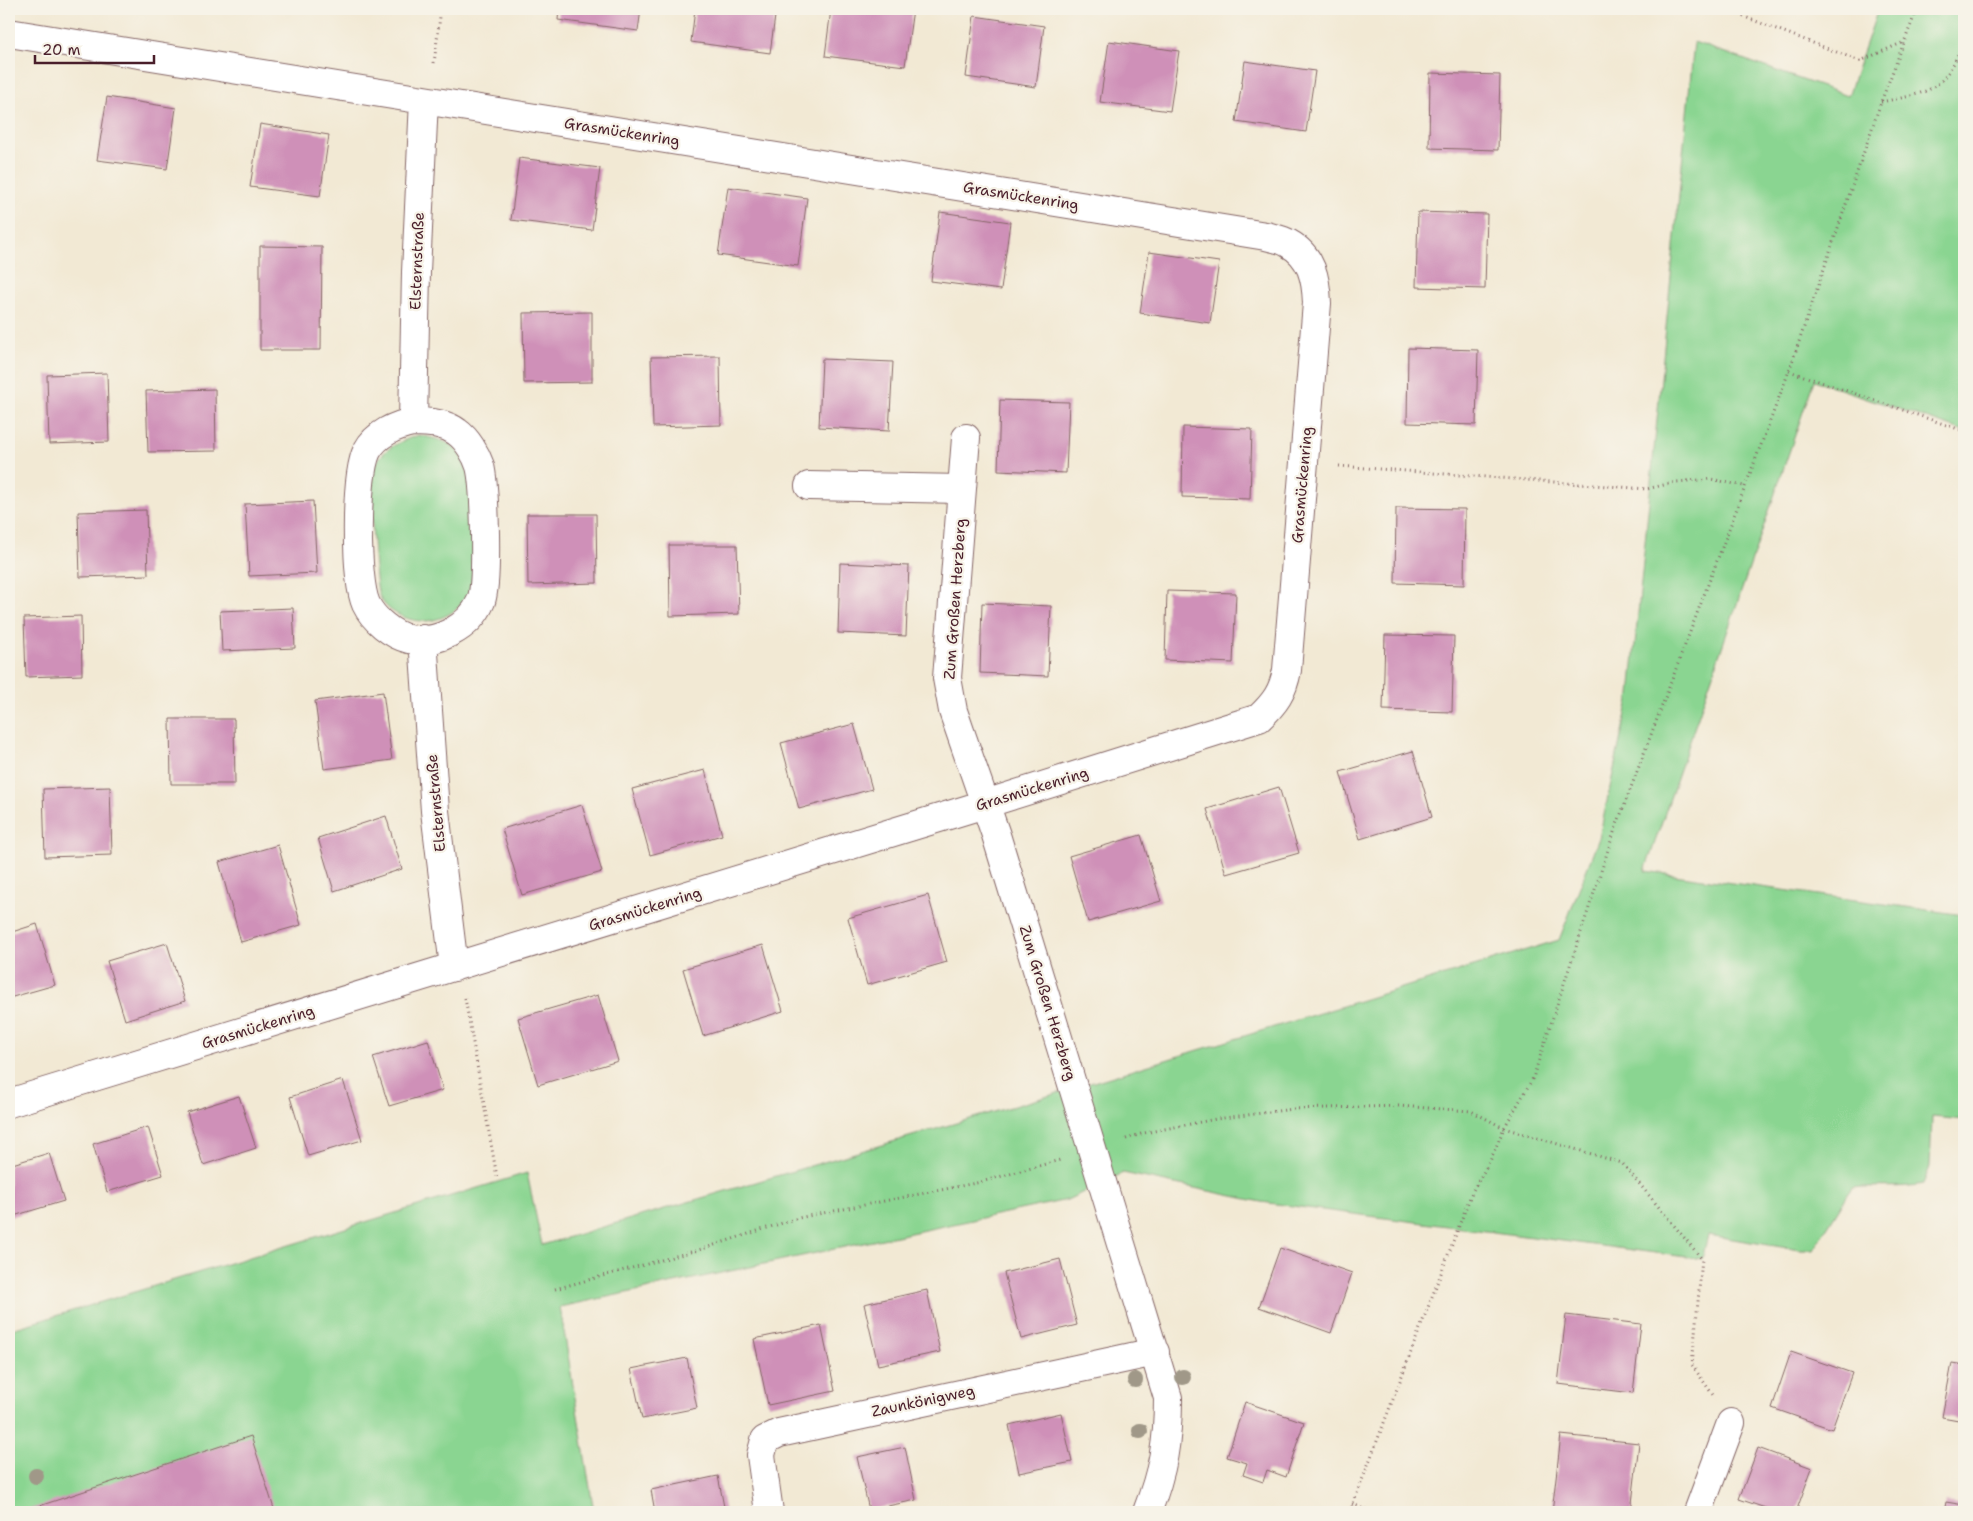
<svg xmlns="http://www.w3.org/2000/svg" width="1973" height="1521" font-family="'Shantell Sans',sans-serif">
<style>
.green{fill:#8ad591;stroke:#6a7a5e}
.building{fill:#cf90b8}
.lines{fill:none;stroke-linecap:round;stroke-linejoin:round}
.minor-casing{stroke:#856666;stroke-width:30}
.path{stroke:#856666;stroke-width:3;stroke-dasharray:1 4;stroke-linecap:butt}
.minor{stroke:#fff;stroke-width:28}
.tree{fill:#a09888}
.labels{text-anchor:middle;dominant-baseline:central;stroke-width:4.5;stroke-linejoin:round;paint-order:stroke}
.street-label{font-size:15px;fill:#4a1f2b;stroke:#f7f3e8}
</style>
<rect width="100%" height="100%" fill="#f7f3e8"/>
<filter id="ink" filterUnits="userSpaceOnUse"><feTurbulence type="fractalNoise" baseFrequency=".02" numOctaves="2"/><feDisplacementMap in="SourceGraphic" scale="10" xChannelSelector="R" yChannelSelector="G"/><feConvolveMatrix kernelMatrix="1 2 1 2 8 2 1 2 1" color-interpolation-filters="sRGB"/></filter>
<filter id="wash" filterUnits="userSpaceOnUse"><feTurbulence type="fractalNoise" baseFrequency=".0096" numOctaves="4" result="noise"/><feDisplacementMap in="SourceGraphic" scale="20" xChannelSelector="R" yChannelSelector="G"/><feGaussianBlur stdDeviation="1.12" result="paint"/><feColorMatrix in="noise" values="0 0 0 0 0 0 0 0 0 0 0 0 0 0 0 0 0 1.4 0 .05"/><feComposite in="paint" operator="in"/></filter>
<g filter="url(#wash)">
<rect width="100%" height="100%" fill="#f2e9d4"/>
<path class="green" d="M1878 9H1964V431L1814 380 1645 871 1964 915V1120L1932 1117 1930 1167 1923 1184C1900 1189 1876 1185 1852 1188L1813 1250H1800L1708 1235 1702 1259 1261 1202 1123 1173 1067 1200 560 1307 594 1512H9V1330L527 1173 542 1245 1038 1099 1559 940 1599 838 1630 695 1694 42 1848 96Z
M419 435C431 438 448 440 457 450 461 454 465 461 467 466 474 485 477 572 470 590 464 608 444 620 426 621 409 622 385 612 379 595 374 582 369 484 373 471 379 450 400 441 419 435Z"/>
<g id="blocks">
<path class="building" d="M559 9H641L638 31 558 20Z
M695 9H776L770 53 691 42Z
M831 9H913L905 66 825 56Z
M974 16 1044 26 1036 87 966 77Z
M1109 41 1179 51 1170 111 1100 102Z
M1245 61 1315 71 1306 132 1236 122Z
M1430 73 1500 75 1498 150 1429 148Z
M107 97 176 108 167 169 97 160Z
M260 124 329 135 320 196 250 187Z
M519 158 600 168 592 230 511 220Z
M728 187 807 198 798 266 718 255Z
M940 212 1010 222 1001 290 931 281Z
M1418 212 1487 214 1485 289 1416 287Z
M260 246 322 247 321 350H260Z
M1149 252 1219 262 1210 323 1140 313Z
M592 312V382L524 383 523 313Z
M1408 348 1478 350 1476 425 1407 423Z
M720 356 721 425 653 427 651 357Z
M822 359 893 362 889 431 819 427Z
M107 373 109 442 49 444 47 375Z
M215 389 216 451 148 452 146 391Z
M1000 400 1069 402 1066 473 998 470Z
M1183 427 1252 429 1250 499 1182 497Z
M313 501 317 573 249 576 245 504Z
M1396 508 1465 509 1464 585 1395 583Z
M146 510 148 575 80 577 78 512Z
M527 514H596L597 583 528 585Z
M669 545H737L739 614 670 616Z
M840 563 909 566 906 636 838 633Z
M1167 591 1236 593 1233 663 1165 660Z
M982 603 1051 606 1048 676 980 673Z
M293 608 295 648 222 651 220 611Z
M81 616 82 675 26 677 24 618Z
M1385 635 1454 636 1452 712 1383 710Z
M383 692 392 760 324 769 315 701Z
M170 719H234L235 784H171Z
M854 724 872 789 799 809 781 743Z
M1413 751 1432 817 1360 839 1340 772Z
M705 770 722 835 650 855 632 789Z
M110 787 112 855 45 857 43 789Z
M1279 787 1299 853 1226 874 1207 809Z
M582 805 602 872 522 895 502 829Z
M386 816 402 869 334 891 318 838Z
M1141 835 1161 901 1088 922 1069 856Z
M278 845 301 925 241 942 219 862Z
M928 895 947 962 867 985 848 918Z
M37 924 55 985 9 998V933Z
M167 943 185 1001 125 1020 107 961Z
M763 945 783 1011 703 1036 683 969Z
M598 995 618 1061 538 1085 518 1018Z
M428 1040 443 1090 389 1106 373 1057Z
M343 1080 362 1140 308 1156 290 1097Z
M239 1096 256 1148 203 1165 187 1112Z
M148 1127 163 1175 107 1192 93 1144Z
M49 1153 64 1201 10 1217 9 1165Z
M1280 1248 1352 1273 1331 1333 1259 1307Z
M1060 1259 1077 1325 1021 1339 1004 1273Z
M927 1290 940 1352 878 1365 864 1304Z
M1566 1315 1641 1324 1633 1393 1558 1384Z
M821 1325 835 1391 768 1405 754 1339Z
M1791 1352 1852 1373 1832 1429 1772 1408Z
M687 1358 697 1408 642 1419 631 1369Z
M1952 1363 1964 1365V1421L1942 1417Z
M1245 1402 1304 1422 1286 1477 1267 1470 1263 1482 1243 1475 1247 1463 1227 1457Z
M1061 1413 1072 1462 1019 1473 1009 1425Z
M1561 1435 1639 1443 1631 1512H1552Z
M251 1436 275 1512H21Z
M905 1447 916 1500 869 1510 857 1457Z
M1758 1448 1812 1468 1796 1512H1777L1739 1499Z
M718 1476 725 1512H655L651 1490Z
M1946 1502 1964 1505V1512H1944Z"/>
</g>
</g>
<g filter="url(#ink)">
<use href="#blocks" fill-opacity="0" stroke="#856666" stroke-width="1"/>
<g class="lines">
<g class="minor-casing">
<path id="minor" d="M9 33 1266 236C1273 238 1282 239 1288 243 1312 256 1316 279 1317 303L1287 670C1283 692 1275 703 1259 718L985 804 9 1103
M413 422C429 423 444 422 457 432 467 439 476 454 480 466 485 485 488 583 481 601 470 627 437 645 409 639 392 635 373 619 366 604 355 579 355 475 367 451 376 434 396 425 413 422Z
M413 422 416 272 424 100
M966 438 947 678 953 711 996 835 1168 1398C1168 1442 1163 1471 1147 1512
M809 486 962 489
M423 639 435 811 454 967
M769 1512 761 1455 765 1440 779 1433 1155 1352
M1698 1512 1731 1423"/>
</g>
<path class="path" d="M1724 9 1860 61 1904 42
M434 63 441 9
M1881 102C1932 92 1945 91 1964 39
M1789 371 1964 431
M1339 466 1647 489 1676 482 1711 479 1744 486
M465 998 497 1177
M1126 1139 1144 1133 1216 1119 1293 1109 1398 1106 1471 1111 1504 1128 1622 1163 1702 1259 1692 1365 1713 1395
M555 1289 705 1248 798 1218 981 1182 1060 1160
M1352 1504 1374 1512
M1350 1512 1472 1192 1490 1161 1504 1128 1533 1078 1613 835 1789 371 1881 102 1917 9"/>
<use href="#minor" class="minor"/>
</g>
<g class="tree">
<circle cx="1183" cy="1377" r="8"/>
<circle cx="1135" cy="1380" r="8"/>
<circle cx="1140" cy="1431" r="8"/>
<circle cx="36" cy="1476" r="8"/>
</g>
</g>
<g class="labels">
<g class="street-label">
<text transform="translate(622 132) rotate(9)">Grasmückenring</text>
<text transform="translate(1021 196) rotate(9)">Grasmückenring</text>
<text transform="translate(417 261) rotate(-88)">Elsternstraße</text>
<text transform="translate(1302 485) rotate(-85)">Grasmückenring</text>
<text transform="translate(955 599) rotate(-86)">Zum Großen Herzberg</text>
<text transform="translate(1032 789) rotate(-17)">Grasmückenring</text>
<text transform="translate(436 803) rotate(-95)">Elsternstraße</text>
<text transform="translate(645 909) rotate(-17)">Grasmückenring</text>
<text transform="translate(1048 1003) rotate(73)">Zum Großen Herzberg</text>
<text transform="translate(258 1027) rotate(-17)">Grasmückenring</text>
<text transform="translate(923 1401) rotate(-12)">Zaunkönigweg</text>
</g>
</g>
<rect width="1973" height="1521" fill="none" stroke="#f7f3e8" stroke-width="30"/>
<path d="M35 55v8h119v-8" fill="none" stroke="#4a1f2b" stroke-width="2.5"/>
<text x="42" y="55" font-size="15" fill="#4a1f2b" stroke="#f7f3e8" stroke-width="4" paint-order="stroke">20 m</text>
</svg>
